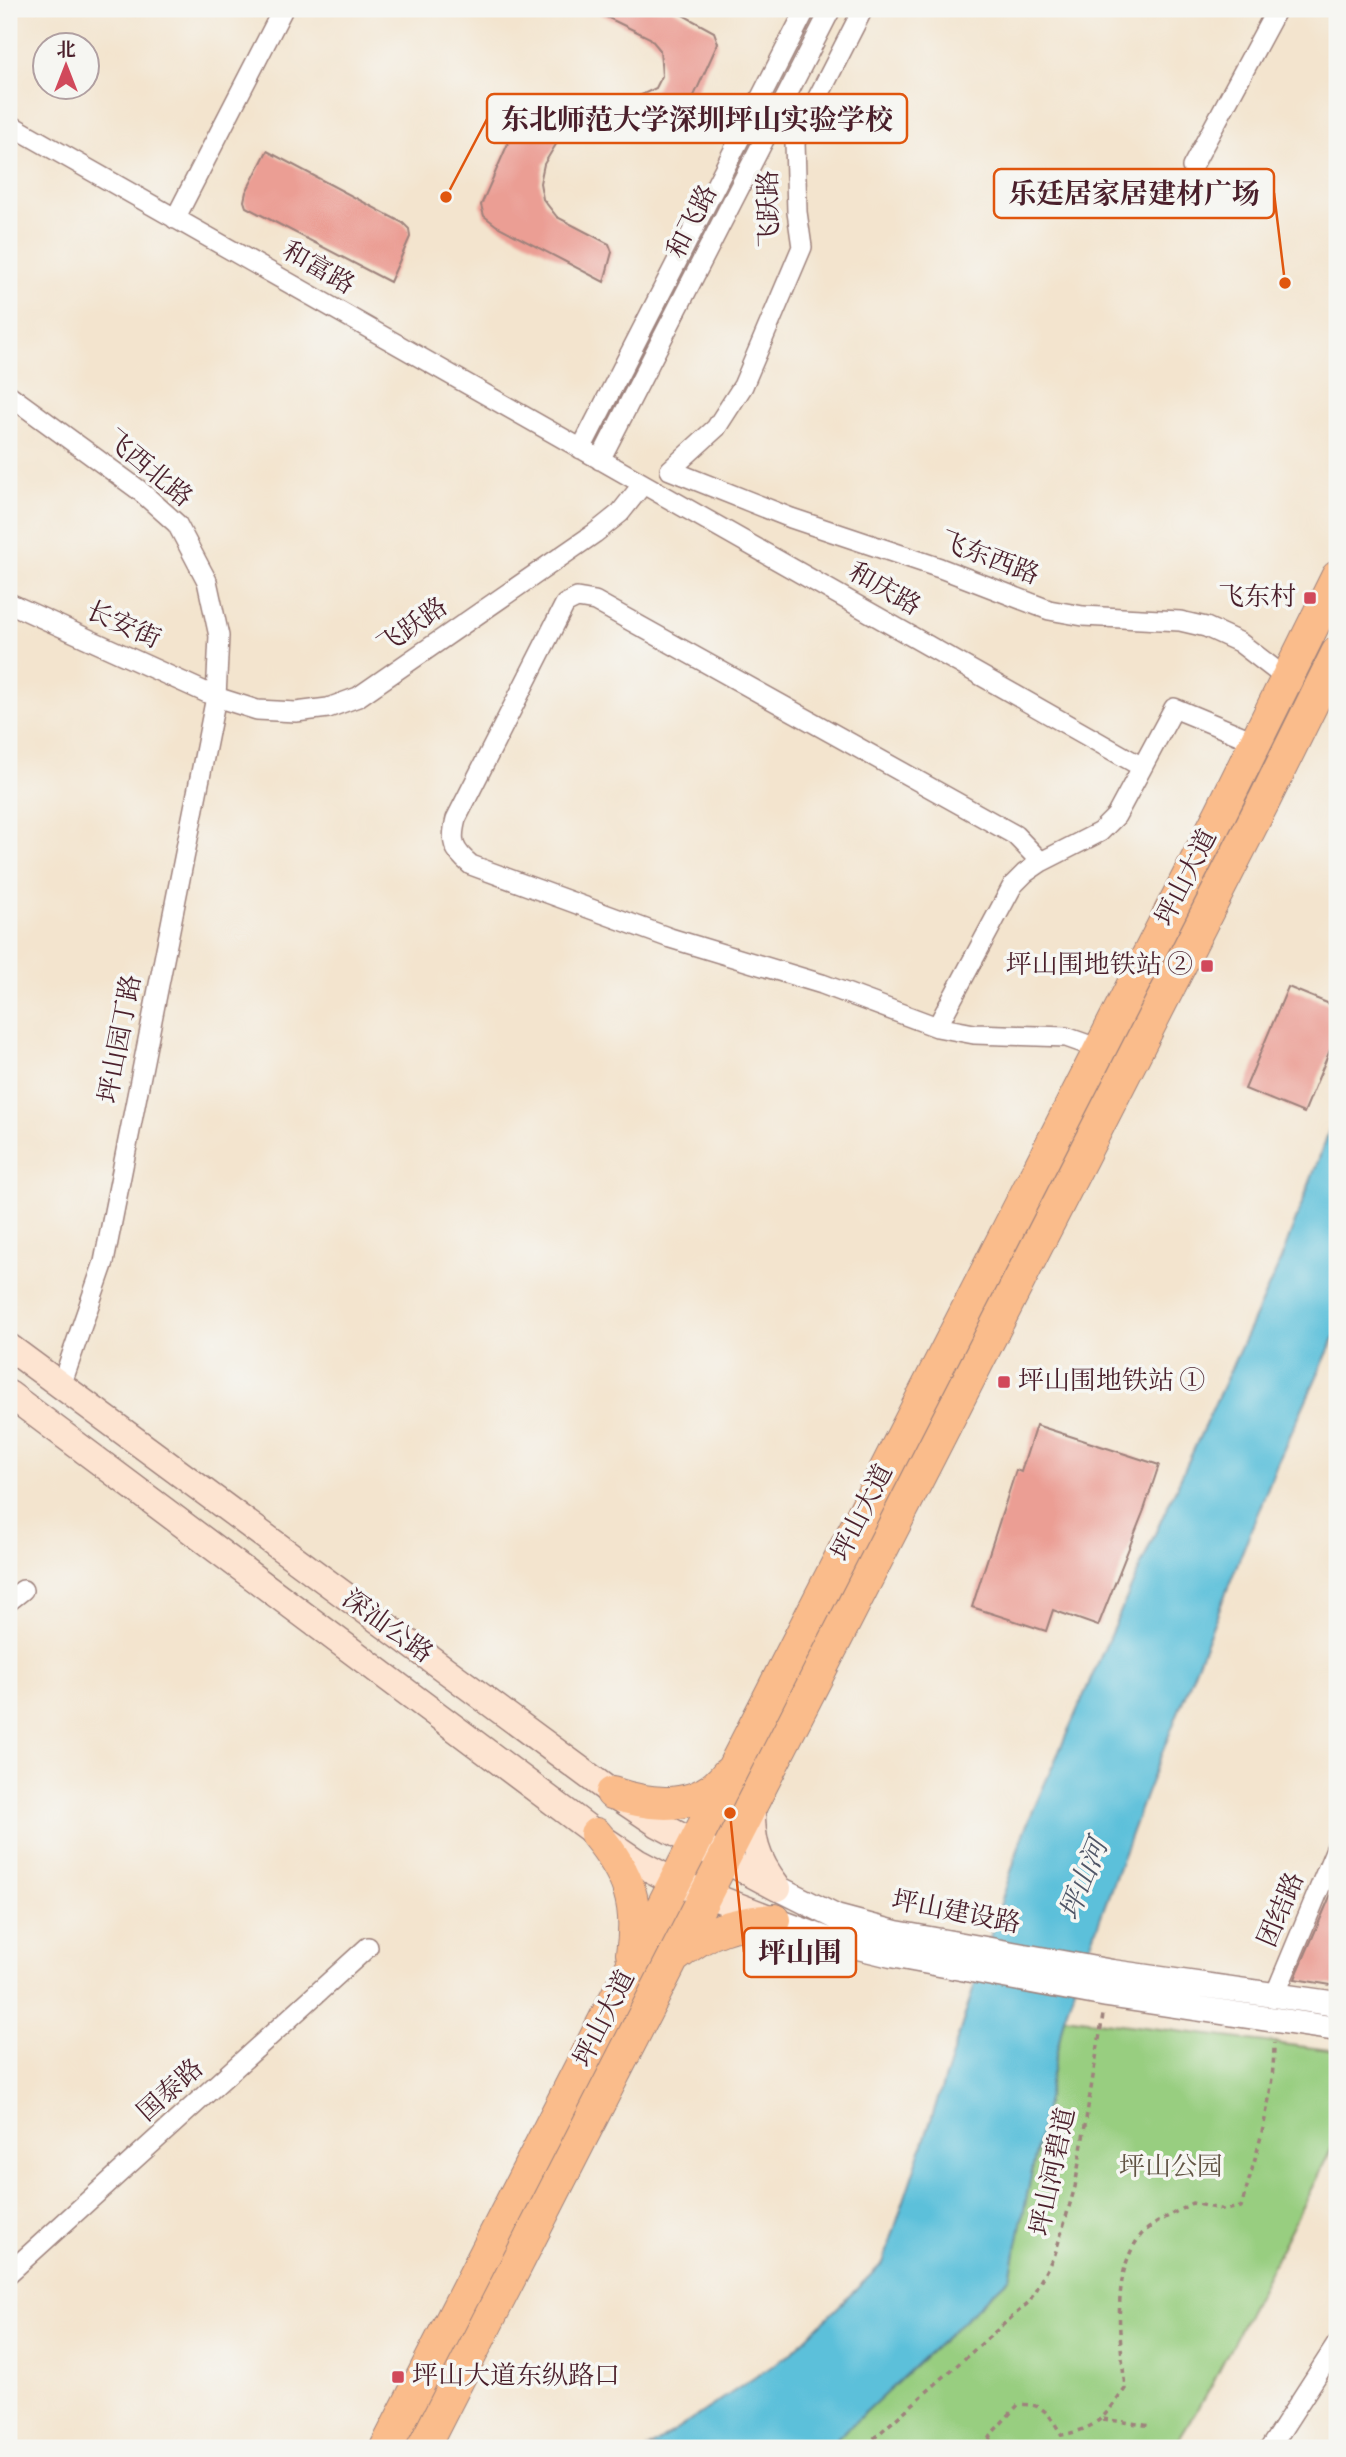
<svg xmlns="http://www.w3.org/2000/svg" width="1346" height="2457" font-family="Vollkorn,'Noto Serif SC',serif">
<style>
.green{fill:#98ce80;stroke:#717656;stroke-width:2}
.water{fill:#5cc0da;stroke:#537082;stroke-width:2}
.building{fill:#eb9e94}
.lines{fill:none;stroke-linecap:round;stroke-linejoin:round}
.minor-casing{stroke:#9e827c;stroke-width:22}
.tertiary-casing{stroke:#9e827c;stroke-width:27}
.secondary-casing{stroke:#9e827c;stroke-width:29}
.trunk-casing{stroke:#9e827c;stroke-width:34}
.path{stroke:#9e827c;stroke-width:3.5;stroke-dasharray:5 5;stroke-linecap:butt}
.minor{stroke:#fff;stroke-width:19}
.tertiary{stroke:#fff;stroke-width:24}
.secondary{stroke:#fde4d1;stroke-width:26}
.trunk{stroke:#fabc8b;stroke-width:32}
.poi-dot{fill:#d1495b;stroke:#f6f6f2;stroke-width:2.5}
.labels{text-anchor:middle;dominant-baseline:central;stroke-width:7;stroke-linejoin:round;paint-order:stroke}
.street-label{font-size:26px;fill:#4a1f2b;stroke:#f6f6f2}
.poi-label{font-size:26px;fill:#4a1f2b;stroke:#f6f6f2;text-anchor:end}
.park-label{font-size:26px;fill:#615444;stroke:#f6f6f2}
.water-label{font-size:28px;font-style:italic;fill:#505768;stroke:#f6f6f2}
.leader{fill:none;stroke:#e0560e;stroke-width:2.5}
.callout-dot{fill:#e0560e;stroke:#f6f6f2;stroke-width:2.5}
.callout{fill:#f6f6f2;stroke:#e0560e;stroke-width:2.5}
.callout-label{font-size:28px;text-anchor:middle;font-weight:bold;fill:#4a1f2b}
</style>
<rect width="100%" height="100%" fill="#f6f6f2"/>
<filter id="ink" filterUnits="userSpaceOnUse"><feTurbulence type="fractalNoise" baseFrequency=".0143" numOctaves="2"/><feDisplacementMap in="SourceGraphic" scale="14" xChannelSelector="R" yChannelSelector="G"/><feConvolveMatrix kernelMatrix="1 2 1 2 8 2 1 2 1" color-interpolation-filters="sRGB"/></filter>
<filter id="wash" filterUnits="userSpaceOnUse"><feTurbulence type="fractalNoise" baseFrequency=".00686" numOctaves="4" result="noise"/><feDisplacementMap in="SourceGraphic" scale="28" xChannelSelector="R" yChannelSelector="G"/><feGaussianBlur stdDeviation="1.57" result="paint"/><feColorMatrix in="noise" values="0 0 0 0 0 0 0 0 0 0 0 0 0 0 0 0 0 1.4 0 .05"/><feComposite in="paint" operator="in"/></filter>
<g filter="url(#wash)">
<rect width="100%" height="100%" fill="#f3e4ce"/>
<path class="green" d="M1064 2017 1337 2051V2138L1210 2388 1173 2448H827L1010 2277Z"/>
<path class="water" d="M1337 1110V1332L1278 1462 1146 1793 1064 2017 1010 2277 827 2448H649L790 2354 883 2263 942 2087 1024 1831 1153 1538 1280 1262Z"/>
<g id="blocks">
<path class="building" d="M590 9H672L714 32 718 43 689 107 674 128 662 133 576 135 558 141 544 164 540 183 543 199 557 217 609 244 612 252 604 282 497 226 484 216 481 205 520 116 534 102 631 100 656 88 662 76 660 50 650 38Z
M267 151 403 223 409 229 410 237 390 282 246 207 244 201 246 192Z
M1288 987 1337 1007V1033L1304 1113 1245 1089Z
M1036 1425 1159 1465 1144 1510 1098 1626 1053 1610 1046 1631 972 1607 1016 1470 1021 1472Z
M1337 1880V1986L1295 1979 1299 1969Z"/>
</g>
</g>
<g filter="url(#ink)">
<use href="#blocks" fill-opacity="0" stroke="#9e827c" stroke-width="2"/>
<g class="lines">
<g class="minor-casing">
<path id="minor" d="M863 9 795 142 797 212 802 247 743 386 716 428 670 470 791 518 940 568 1049 610 1083 616 1180 621 1206 627 1239 642 1287 679
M9 124 1142 767
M1192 167 1277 9
M175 219 283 9
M9 395 139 490 177 524 207 581 219 636 216 697 104 1262 61 1386
M581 449 806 9
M600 460 831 9
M9 603 216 697 257 710 296 712 328 708 358 697 595 533 620 513 643 484
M1041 862 1015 835 595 601 577 598 565 604 456 819C450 842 453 850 471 865L670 938 822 984 937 1027 974 1034 1066 1037 1100 1049
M937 1027 1013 885 1025 873 1041 862 1100 832 1116 816 1174 708 1256 742
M9 1601 23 1590
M1275 1995 1337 1846
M9 2273 368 1947
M1270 2448 1337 2344"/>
</g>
<g class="tertiary-casing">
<path id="tertiary" d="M778 1888 836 1917 896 1933 1112 1972 1337 2004
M775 1920 829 1940 891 1955 1107 1995 1337 2029"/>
</g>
<g class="secondary-casing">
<path id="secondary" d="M9 1347 612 1793 658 1824 778 1888
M9 1394 596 1834 637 1862 675 1882 774 1920
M752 1803C751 1838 755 1858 777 1886"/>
</g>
<g class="trunk-casing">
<path id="trunk" d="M612 1793C651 1806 698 1812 727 1774
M596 1834C628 1873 640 1903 632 1954
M676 1956C709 1929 733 1923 775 1920
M386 2448 1221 812 1337 577
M423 2448 1265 799 1337 653"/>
</g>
<path class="path" d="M1103 2419 1152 2426
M874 2448 873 2439 1029 2302 1055 2254 1075 2187 1103 2015
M984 2448 994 2431 1018 2405C1044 2402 1049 2415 1062 2435 1098 2428 1104 2417 1125 2389 1121 2341 1109 2275 1141 2235 1148 2226 1180 2210 1192 2203L1224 2210 1241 2207C1257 2153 1274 2099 1274 2043"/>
<use href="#minor" class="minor"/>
<use href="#tertiary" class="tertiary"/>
<use href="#secondary" class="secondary"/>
<use href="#trunk" class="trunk"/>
</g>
</g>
<g class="poi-dot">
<rect x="1303" y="591" width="14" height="14" rx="3.5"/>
<rect x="1200" y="959" width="14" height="14" rx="3.5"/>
<rect x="997" y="1375" width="14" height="14" rx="3.5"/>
<rect x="391" y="2370" width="14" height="14" rx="3.5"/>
</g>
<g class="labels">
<g class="street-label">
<text transform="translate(770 209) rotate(-91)">飞跃路</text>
<text transform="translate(693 222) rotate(-63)">和飞路</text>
<text transform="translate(318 269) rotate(30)">和富路</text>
<text transform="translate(148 469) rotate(40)">飞西北路</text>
<text transform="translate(989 559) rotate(21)">飞东西路</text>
<text transform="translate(884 590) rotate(30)">和庆路</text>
<text transform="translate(123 626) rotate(24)">长安街</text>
<text transform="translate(413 627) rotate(-35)">飞跃路</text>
<text transform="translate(1187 878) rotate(-63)">坪山大道</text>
<text transform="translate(121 1039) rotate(-79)">坪山园丁路</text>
<text transform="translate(863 1513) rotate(-63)">坪山大道</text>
<text transform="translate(387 1627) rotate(36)">深汕公路</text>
<text transform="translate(1282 1910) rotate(-67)">团结路</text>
<text transform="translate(956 1913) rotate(11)">坪山建设路</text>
<text transform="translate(605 2019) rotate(-63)">坪山大道</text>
<text transform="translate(171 2091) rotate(-42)">国泰路</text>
<text transform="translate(1054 2172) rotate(-78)">坪山河碧道</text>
</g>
<g class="poi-label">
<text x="1296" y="598">飞东村</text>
<text x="1193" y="966">坪山围地铁站 ②</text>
<text x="1018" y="1382" text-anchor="start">坪山围地铁站 ①</text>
<text x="412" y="2377" text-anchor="start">坪山大道东纵路口</text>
</g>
<g class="park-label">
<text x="1171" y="2168">坪山公园</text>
</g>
<g class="water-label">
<text transform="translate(1085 1880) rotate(-68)">坪山河</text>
</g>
</g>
<path class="leader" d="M446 197L487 119M1285 283L1274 193M730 1813L744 1952"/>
<g class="callout-dot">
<circle cx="446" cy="197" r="7"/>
<circle cx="1285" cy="283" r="7"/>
<circle cx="730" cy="1813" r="7"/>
</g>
<g class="callout">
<rect x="487" y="94" width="420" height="49" rx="7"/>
<rect x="994" y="169" width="280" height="49" rx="7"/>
<rect x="744" y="1928" width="112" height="49" rx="7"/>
</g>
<g class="callout-label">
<text x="697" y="129">东北师范大学深圳坪山实验学校</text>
<text x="1134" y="203">乐廷居家居建材广场</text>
<text x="800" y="1962">坪山围</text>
</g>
<rect width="1346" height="2457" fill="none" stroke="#f6f6f2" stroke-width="35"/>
<g transform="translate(66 66)"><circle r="33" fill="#f6f6f2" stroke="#b1a0a2" stroke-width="2"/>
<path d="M0-5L12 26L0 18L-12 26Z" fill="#d1495b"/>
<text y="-10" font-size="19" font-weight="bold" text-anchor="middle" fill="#4a1f2b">北</text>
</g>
</svg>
